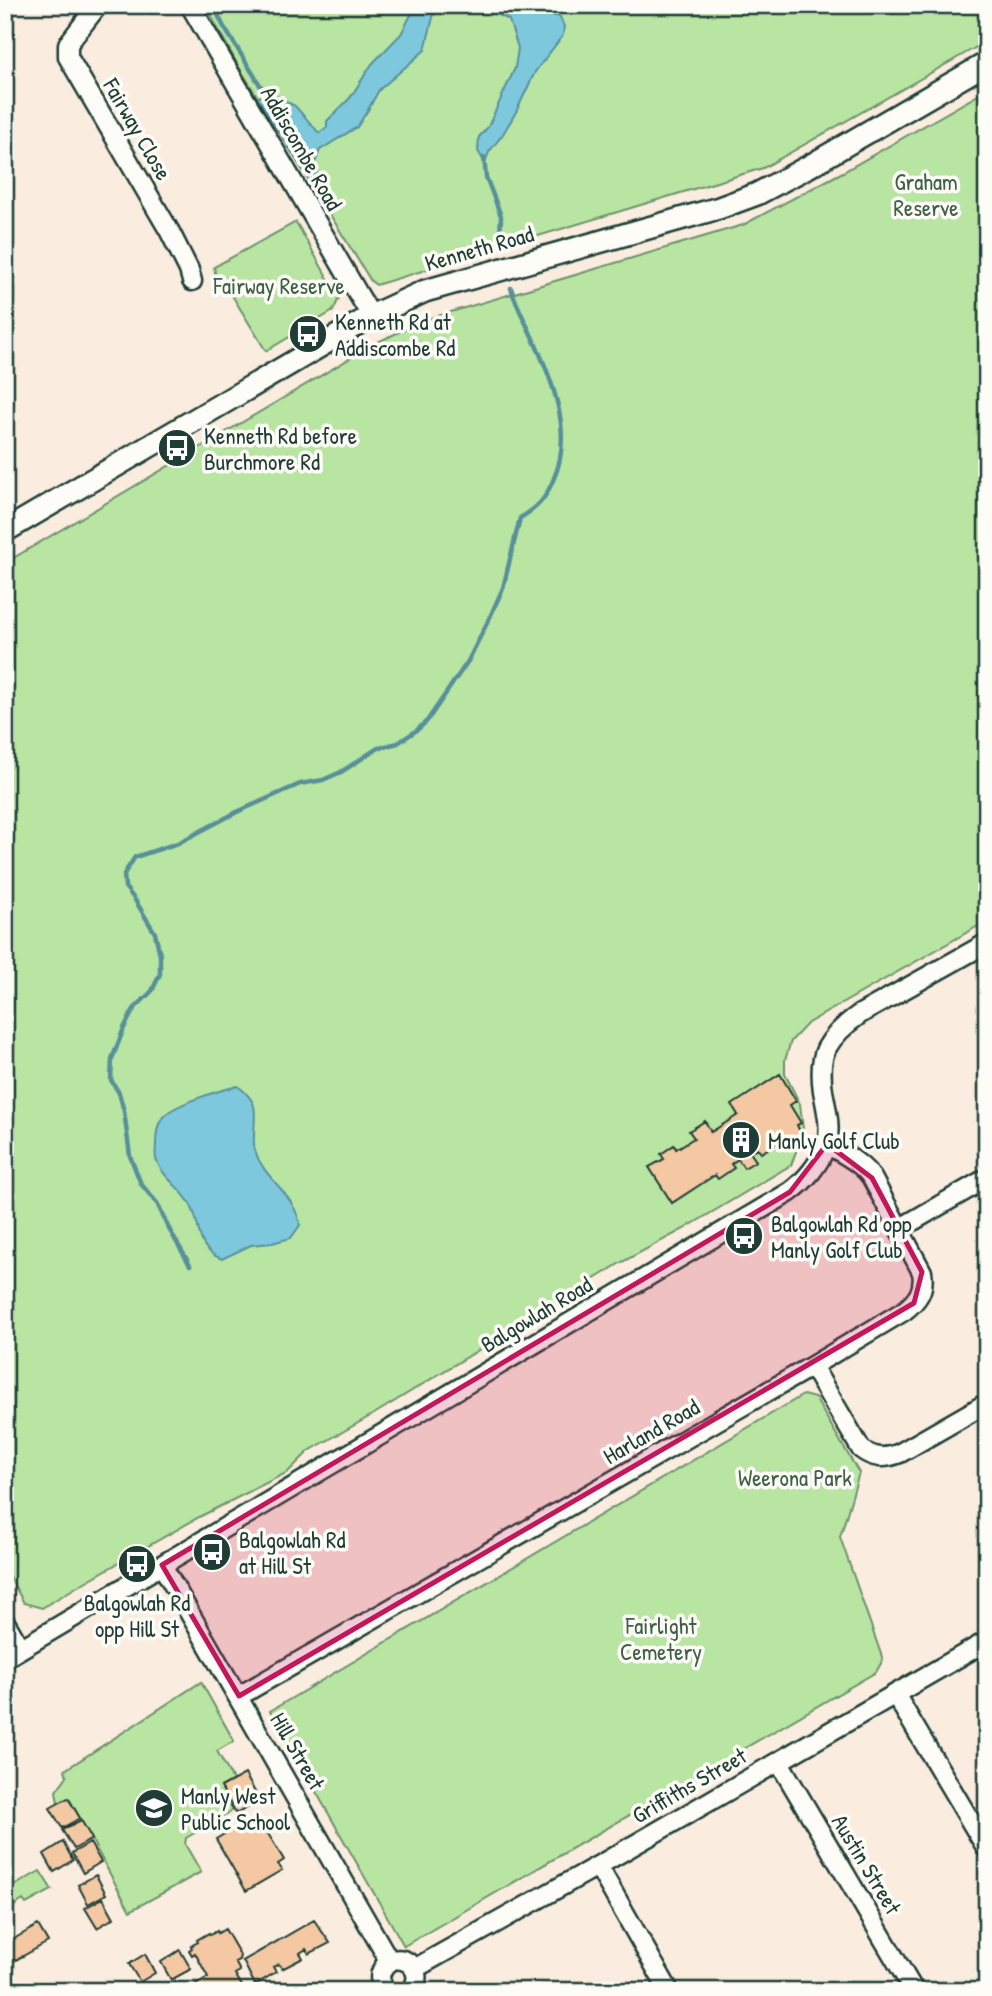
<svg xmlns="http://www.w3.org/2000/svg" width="992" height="1996" font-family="'Patrick Hand',sans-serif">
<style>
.green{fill:#b9e5a3;stroke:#6c916c;stroke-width:2}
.water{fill:#7ec8de;stroke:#58909a;stroke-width:2}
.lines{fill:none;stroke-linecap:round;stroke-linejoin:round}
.stream{stroke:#58909a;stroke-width:4.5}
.building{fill:#f4c8a3;stroke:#1f3d34;stroke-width:2}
.minor-casing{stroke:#1f3d34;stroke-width:23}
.major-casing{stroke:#1f3d34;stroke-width:26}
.minor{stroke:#fdfcf7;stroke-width:18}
.major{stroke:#fdfcf7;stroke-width:21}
.marked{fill:#c2185b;fill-opacity:0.2;stroke:#c2185b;stroke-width:5;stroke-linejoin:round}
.labels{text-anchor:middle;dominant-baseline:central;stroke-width:7;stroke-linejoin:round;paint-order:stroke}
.street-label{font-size:23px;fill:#1f3d34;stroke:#fdfcf7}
.park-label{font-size:23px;fill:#3e5f4a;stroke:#fdfcf7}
.poi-label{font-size:23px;fill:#1f3d34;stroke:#fdfcf7;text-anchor:start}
</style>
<rect width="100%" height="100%" fill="#faecde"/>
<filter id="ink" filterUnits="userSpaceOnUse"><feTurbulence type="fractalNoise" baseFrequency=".0143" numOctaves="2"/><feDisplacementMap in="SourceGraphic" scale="14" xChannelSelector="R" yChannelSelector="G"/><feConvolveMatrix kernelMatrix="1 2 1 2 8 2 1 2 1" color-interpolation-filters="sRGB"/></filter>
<g filter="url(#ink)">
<path class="green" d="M205 5H987V41L763 168 376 285 371 281 239 67Z
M987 90V921L808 1023 791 1041 785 1060V1074L800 1104 803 1129 802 1135 791 1165 684 1229 622 1262 374 1414 309 1451 288 1472 201 1516 78 1586 42 1608 24 1603 5 1569V563L376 343 424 320 743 225 843 172Z
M296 222 339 298 333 311 266 351 230 292 218 289 214 267Z
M803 1395 815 1398 859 1473 840 1537 883 1660 876 1672 404 1946 270 1711Z
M201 1682 234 1741 217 1751 233 1780 221 1787 233 1810 186 1838 185 1844 201 1872 130 1911 69 1798 58 1803 56 1791 67 1776 65 1770Z
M40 1871 52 1890 26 1904 23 1900 5 1912V1891Z"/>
<path class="water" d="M414 5H436L425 50 379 90 368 110 357 127 320 150 315 163 312 179 302 168 257 97 276 96 295 106 319 133 327 127V121L350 98 372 64 401 34 413 11Z
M467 5H497L516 14 530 16 548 14 560 17 564 27 563 35 535 72 516 112 503 134 489 152 485 163 478 151 479 137 488 127 515 68 518 48 509 20 491 11Z
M238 1086C259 1103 255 1109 254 1134 254 1140 253 1146 255 1151 265 1181 294 1192 300 1225L291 1238 272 1243 251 1245 222 1259C193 1249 203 1224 189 1202 180 1187 162 1177 156 1159 155 1154 156 1147 156 1143 156 1134 157 1124 163 1117 174 1104 220 1090 238 1086Z"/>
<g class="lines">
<path class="stream" d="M213 5 224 27 270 101
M484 158 486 177 501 216 500 237 502 245
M313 167 319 179
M190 1265 169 1229 157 1203 141 1184 130 1156 124 1111 119 1093 111 1080 112 1059 124 1028 134 1009 152 991 160 974V955L155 933 135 900 125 887 124 874 135 857 178 843 237 812 300 784 323 780 341 772 378 748 398 743 417 730 427 721 468 661 490 617 503 588 520 518C539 507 546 498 554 478 573 435 554 384 535 343 527 324 517 308 511 288"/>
</g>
<path class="building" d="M780 1074 796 1101 790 1105 801 1123 797 1125 801 1134 781 1147 778 1143 761 1153 757 1148 750 1152 756 1161 744 1168 738 1159 731 1164 734 1168 718 1179 715 1175 672 1203 649 1167 664 1159 661 1154 674 1145 676 1149 694 1138 689 1131 705 1121 711 1132 738 1115 732 1105Z
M245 1774 260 1801 236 1814 221 1787Z
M68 1798 80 1818 62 1828 50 1808Z
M81 1820 92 1839 74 1849 62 1830Z
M255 1823 259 1830 264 1827 284 1860 278 1864 282 1870 246 1891 216 1839 241 1824 244 1829Z
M63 1842 73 1860 54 1872 44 1854Z
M90 1843 101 1862 83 1873 72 1853Z
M96 1875 106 1894 88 1904 78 1885Z
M103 1898 114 1918 97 1928 85 1908Z
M314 1920 330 1943 309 1954 306 1949 300 1953 303 1958 282 1969 279 1964 273 1967 276 1972 255 1985 243 1961Z
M38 1925 48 1942 5 1966V1944Z
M225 1929 240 1955 239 1960 235 1962 240 1971 235 1974 244 1989 241 1991H184L208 1977 195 1953 192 1955 189 1950 192 1948 191 1946 198 1942 197 1940 209 1933 210 1935 217 1931 218 1933Z
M180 1950 191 1969 171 1980 161 1962Z
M145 1954 155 1973 140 1982 129 1964Z
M174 1982 179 1991H160Z"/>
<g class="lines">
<g class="minor-casing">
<path id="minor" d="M98 5 68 44V57L170 232 189 270 192 281
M190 5 371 316
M899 1229 987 1178
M812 1366 861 1449C874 1459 885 1459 900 1453L987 1403
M162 1565 390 1962
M5 1622 20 1648
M5 1658 790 1192C805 1181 820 1164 826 1145 832 1130 826 1107 823 1091 821 1077 820 1062 826 1049 834 1034 847 1023 860 1014L987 943
M895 1694 987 1849
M239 1696 812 1366 904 1311C918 1300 925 1290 922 1272L872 1178C861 1162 843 1154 827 1144
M779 1762 914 1991
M598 1866 669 1991
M414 1969 608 1860 987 1641
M386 1991C381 1984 378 1978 382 1970 394 1946 430 1967 411 1991"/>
</g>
<g class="major-casing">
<path id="major" d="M5 531 339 335 371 316 425 291 719 208 757 194 806 168 987 63"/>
</g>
<use href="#minor" class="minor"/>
<use href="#major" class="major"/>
</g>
</g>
<path class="marked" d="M827 1144 872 1178 922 1272 914 1303 239 1696 162 1565 790 1192Z"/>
<defs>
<g id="bus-disc" transform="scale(2.0125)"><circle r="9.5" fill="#1f3d34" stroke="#fdfcf7"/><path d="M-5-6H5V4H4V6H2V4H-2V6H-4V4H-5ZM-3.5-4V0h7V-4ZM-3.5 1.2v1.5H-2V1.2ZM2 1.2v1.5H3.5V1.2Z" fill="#fff"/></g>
<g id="building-disc" transform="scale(2.0125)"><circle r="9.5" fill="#1f3d34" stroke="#fdfcf7"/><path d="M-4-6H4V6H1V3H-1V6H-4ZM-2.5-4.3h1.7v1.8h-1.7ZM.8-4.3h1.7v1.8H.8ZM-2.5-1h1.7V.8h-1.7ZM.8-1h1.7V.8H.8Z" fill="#fff"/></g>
<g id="school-disc" transform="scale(2.0125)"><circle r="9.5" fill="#1f3d34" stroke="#fdfcf7"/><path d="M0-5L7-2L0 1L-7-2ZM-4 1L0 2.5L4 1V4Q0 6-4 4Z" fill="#fff"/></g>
</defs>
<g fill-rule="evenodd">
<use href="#bus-disc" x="308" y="334"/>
<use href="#bus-disc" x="177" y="448"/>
<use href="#building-disc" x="741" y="1140"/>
<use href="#bus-disc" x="744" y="1236"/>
<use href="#bus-disc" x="212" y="1552"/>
<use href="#bus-disc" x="137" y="1564"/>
<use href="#school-disc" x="154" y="1808"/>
</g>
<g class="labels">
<g class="street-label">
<text transform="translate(138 129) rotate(60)">Fairway Close</text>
<text transform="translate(302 148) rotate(60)">Addiscombe Road</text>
<text transform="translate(479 248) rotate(-16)">Kenneth Road</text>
<text transform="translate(536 1314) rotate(-31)">Balgowlah Road</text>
<text transform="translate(651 1431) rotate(-30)">Harland Road</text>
<text transform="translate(298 1751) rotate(60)">Hill Street</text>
<text transform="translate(689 1785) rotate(-30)">Griffiths Street</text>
<text transform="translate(867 1864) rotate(59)">Austin Street</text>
</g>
<g class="park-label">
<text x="926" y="181">Graham<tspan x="926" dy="26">Reserve</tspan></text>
<text x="279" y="285">Fairway Reserve</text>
<text x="795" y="1477">Weerona Park</text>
<text x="661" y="1625">Fairlight<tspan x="661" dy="26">Cemetery</tspan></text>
</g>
<g class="poi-label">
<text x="335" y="321">Kenneth Rd at<tspan x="335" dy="26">Addiscombe Rd</tspan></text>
<text x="204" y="435">Kenneth Rd before<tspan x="204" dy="26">Burchmore Rd</tspan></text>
<text x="768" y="1140">Manly Golf Club</text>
<text x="771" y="1223">Balgowlah Rd opp<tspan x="771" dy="26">Manly Golf Club</tspan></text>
<text x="239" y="1539">Balgowlah Rd<tspan x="239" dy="26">at Hill St</tspan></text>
<text x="137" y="1602" text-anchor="middle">Balgowlah Rd<tspan x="137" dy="26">opp Hill St</tspan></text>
<text x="181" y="1795">Manly West<tspan x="181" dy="26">Public School</tspan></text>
</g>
</g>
<rect width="992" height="1996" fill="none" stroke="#fdfcf7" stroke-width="28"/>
<rect x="14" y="14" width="964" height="1968" fill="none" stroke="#1f3d34" stroke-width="2.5" filter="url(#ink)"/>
</svg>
